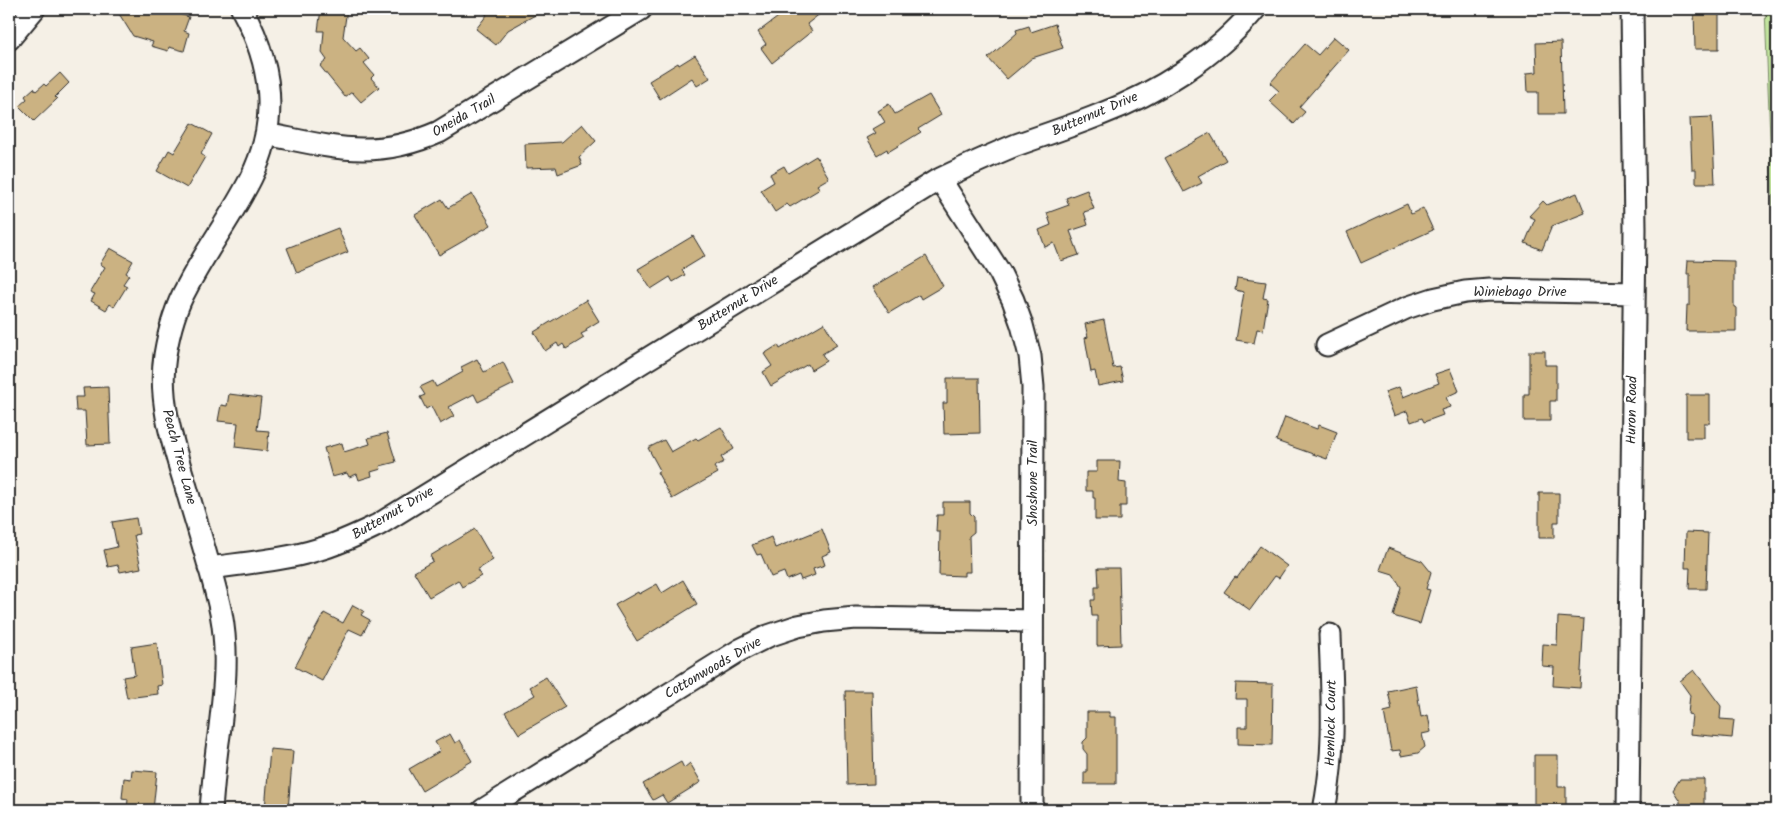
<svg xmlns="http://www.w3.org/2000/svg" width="1786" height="819" font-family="Kalam,sans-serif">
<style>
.green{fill:#c2e49d;stroke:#768864}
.building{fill:#cbb282;stroke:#2b2b2b}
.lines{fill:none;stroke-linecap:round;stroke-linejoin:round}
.minor-casing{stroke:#2b2b2b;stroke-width:25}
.minor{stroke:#fff;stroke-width:21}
.labels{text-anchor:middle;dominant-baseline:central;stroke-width:4.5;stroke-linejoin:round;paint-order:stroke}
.street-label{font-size:14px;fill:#2b2b2b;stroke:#fff}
</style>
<rect width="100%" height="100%" fill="#f5f0e6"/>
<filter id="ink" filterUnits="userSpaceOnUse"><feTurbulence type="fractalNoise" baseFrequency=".02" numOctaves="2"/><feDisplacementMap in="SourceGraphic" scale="10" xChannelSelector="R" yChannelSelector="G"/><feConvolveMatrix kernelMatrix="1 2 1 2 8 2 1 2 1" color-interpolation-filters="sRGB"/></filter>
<g filter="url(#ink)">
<path class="green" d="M1765 9H1777V318Z"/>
<path class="building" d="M116 9H163L189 17 184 31 189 33 184 51 169 47 168 51 151 46 153 42 133 36Z
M321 9H347L343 37 356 51 360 48 369 59 364 63 374 75 371 78 379 87 361 102 352 92 345 97 320 66 327 60 322 53 324 31H318Z
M479 9H546L508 30 496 45 476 29 487 15Z
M789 9H826L807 24 812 31 772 63 761 48 766 44 758 32Z
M1694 9H1719V49H1695Z
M1055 24 1063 48 1032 58 1007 79 988 58 1017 33 1016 30 1029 26 1031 32Z
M1334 37 1349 50 1299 107 1305 112 1294 124 1269 101 1279 91 1270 83 1305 44 1318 55Z
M1561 42 1563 114H1538V92H1528L1527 73 1537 72 1536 43Z
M695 55 710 78 697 86 692 78 660 99 649 81 678 63 679 65Z
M60 73 69 83 55 97 57 99 34 121 19 106 27 99 25 96 34 88 36 91 44 84 46 86Z
M929 95 941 115 918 129 921 132 888 152 887 149 877 155 867 138 876 133 873 129 885 122 878 111 889 104 895 114Z
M1712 117 1715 183H1696V169H1692L1690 118Z
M192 123 212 134 201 154 205 157 187 188 157 171 169 150 174 153Z
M582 124 596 141 579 157 582 165 558 174 556 167 526 168 525 144 562 142Z
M1210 133 1226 160 1198 176 1202 183 1184 192 1165 158Z
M816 156 829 178 817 185 820 189 790 207 787 204 775 212 761 190 774 182 770 174 784 166 788 173Z
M1087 190 1094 209 1084 212 1088 225 1070 231 1079 255 1061 261 1054 243 1045 247 1039 230 1051 225 1047 213 1069 205 1066 198Z
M1577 193 1585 213 1552 226 1542 250 1525 243 1535 219 1529 216 1543 201 1547 205Z
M472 194 491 225 439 255 415 215 442 199 448 208Z
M1407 204 1411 214 1423 208 1433 230 1361 263 1347 232Z
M338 228 348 252 297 273 287 248Z
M693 236 705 256 682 270 685 275 673 282 670 277 651 289 638 269Z
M110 248 133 261 126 273 129 275 123 284 127 286 114 307 110 304 106 310 91 301 95 294 90 292 105 267 100 264Z
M926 256 943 286 921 299 919 295 889 313 873 287Z
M1688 260 1734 261V307H1736V331H1686L1687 305H1690V274H1687Z
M1237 278 1266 282 1263 298 1268 299 1263 330 1257 329 1254 343 1236 340 1244 292 1235 290Z
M586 300 599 321 586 329 587 331 581 334 584 338 566 349 563 344 559 347 557 343 545 351 534 332Z
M1104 320 1113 368 1120 367 1123 381 1098 386 1095 371 1091 372 1085 338 1088 337 1085 324Z
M824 323 837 345 822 354 826 361 811 370 808 364 771 386 763 372 772 366 764 354 778 345 780 349Z
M1529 351H1545V365H1556V401H1550V421H1524V394H1529Z
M477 359 484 372 503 362 514 384 478 402 474 394 449 407 454 416 440 424 431 406 426 409 420 397 425 395 420 387 433 381 436 387 463 372 461 367Z
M1450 369 1459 391 1446 397 1450 407 1441 410 1443 415 1424 422 1422 418 1411 422 1407 411 1394 416 1385 392 1399 387 1403 397 1439 383 1435 374Z
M947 378H979L980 433 944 434 943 403H947Z
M108 387 110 444 87 445 85 411H76L75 397H84L83 388Z
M229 394 261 398 257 430 269 431 267 451 235 447 238 423 218 421 221 405 227 406Z
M1686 395H1710V423H1704V438H1686Z
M1285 417 1317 429 1319 425 1337 432 1327 459 1276 441Z
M721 427 734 449 721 457 724 462 714 467 718 473 672 499 657 472 660 470 648 448 664 440 671 452 696 438 698 440Z
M387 433 396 462 380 466 381 469 371 472 372 476 359 480 357 474 349 477 347 473 332 477 324 448 342 443 344 452 370 444 368 438Z
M1097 461H1120L1119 482 1126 483V506H1120V520H1095V498H1093V491H1086V472H1097Z
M1539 493H1559V522H1554V538H1539Z
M943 502H970V513L974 517V532L969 536 970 572H964V576L939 575 940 532H936L937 515H943Z
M136 518 139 534 134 535 141 568 120 572 118 565 108 567 104 550 117 547 112 522Z
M475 529 493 560 477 570 481 576 462 587 458 580 429 597 414 572 433 561 430 556Z
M822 529 831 552 822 556 825 565 813 569 815 575 801 580 799 575 787 580 784 572 771 577 761 554 757 555 752 545 771 537 775 548Z
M1686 532 1708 533 1706 589H1689L1690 568H1685Z
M1260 546 1287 566 1279 578 1275 576 1250 610 1224 592 1235 577 1237 578Z
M1388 548 1422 561 1431 572 1426 589 1430 590 1420 624 1393 616 1401 587 1393 574 1380 570Z
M1098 568H1119L1121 645 1097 646V616H1092L1091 600H1095V587H1099Z
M683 580 697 604 637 641 615 605 638 592 639 594 657 584 662 593Z
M353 605 364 611 361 615 370 620 362 635 349 629 322 681 295 667 324 613 343 623Z
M1558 617 1584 619 1580 688 1553 686 1554 667 1542 666 1543 644 1557 645Z
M157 643 162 685 157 686 158 694 127 698 123 677 135 675 131 647Z
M1694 670 1721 706 1720 719 1734 720 1732 738 1690 734 1692 715 1688 714 1690 695 1680 681Z
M546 677 565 707 519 734 505 712 535 695 530 687Z
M1236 683 1273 684 1272 745 1238 744V727H1247V699H1235Z
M1416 685 1421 717 1428 715 1431 732 1422 734 1425 747 1418 753 1401 756 1400 750 1391 751 1384 712 1392 710 1388 691Z
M845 691H872L874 784 847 785Z
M1087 712H1110V717H1116V784H1084V772H1087V754L1083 749V742L1087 738Z
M450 734 455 743 460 740 472 761 422 791 409 769 440 751 435 742Z
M270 749 293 751 288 810H265Z
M1534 755H1558V787H1566V810H1534Z
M681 762 684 768 690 763 701 782 667 803 662 795 653 800 643 784Z
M132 770 157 772 153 810H127L128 799 122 798 124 778 131 779Z
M1680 779H1704V810H1680V801L1673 790Z"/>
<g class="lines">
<g class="minor-casing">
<path id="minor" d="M9 39 34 9
M266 134C333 147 373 161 439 132L641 9
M940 179 1000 273 1013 300 1022 325 1030 356 1033 387 1032 810
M1327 345 1406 308 1433 299 1465 292 1489 290 1634 293
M209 568C246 563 285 560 320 549 341 543 359 534 378 525L936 181C963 168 989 156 1016 145 1044 135 1072 126 1099 115 1157 93 1215 57 1255 9
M211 810C213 785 215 760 219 735 224 694 229 654 221 613 212 571 198 529 186 487 173 444 158 400 165 355 169 331 175 308 187 287 206 250 232 216 251 178 280 120 272 64 242 9
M483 810 740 650 768 636 798 626 824 621 856 618 1032 621
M1324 810C1336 752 1332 694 1330 635
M1628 810 1635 229 1632 9"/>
</g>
<use href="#minor" class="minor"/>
</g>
</g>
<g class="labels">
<g class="street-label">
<text transform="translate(1095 114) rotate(-23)">Butternut Drive</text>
<text transform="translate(464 116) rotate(-30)">Oneida Trail</text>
<text x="1520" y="292">Winiebago Drive</text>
<text transform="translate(738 303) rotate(-32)">Butternut Drive</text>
<text transform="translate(1632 410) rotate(-89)">Huron Road</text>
<text transform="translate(179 457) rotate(75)">Peach Tree Lane</text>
<text transform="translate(1033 483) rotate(-90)">Shoshone Trail</text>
<text transform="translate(393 513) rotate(-30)">Butternut Drive</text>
<text transform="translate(713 668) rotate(-30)">Cottonwoods Drive</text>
<text transform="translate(1331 723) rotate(-89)">Hemlock Court</text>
</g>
</g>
<rect width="1786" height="819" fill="none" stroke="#fff" stroke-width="30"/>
<rect x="15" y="15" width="1756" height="789" fill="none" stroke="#2b2b2b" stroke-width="2" filter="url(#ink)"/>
</svg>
